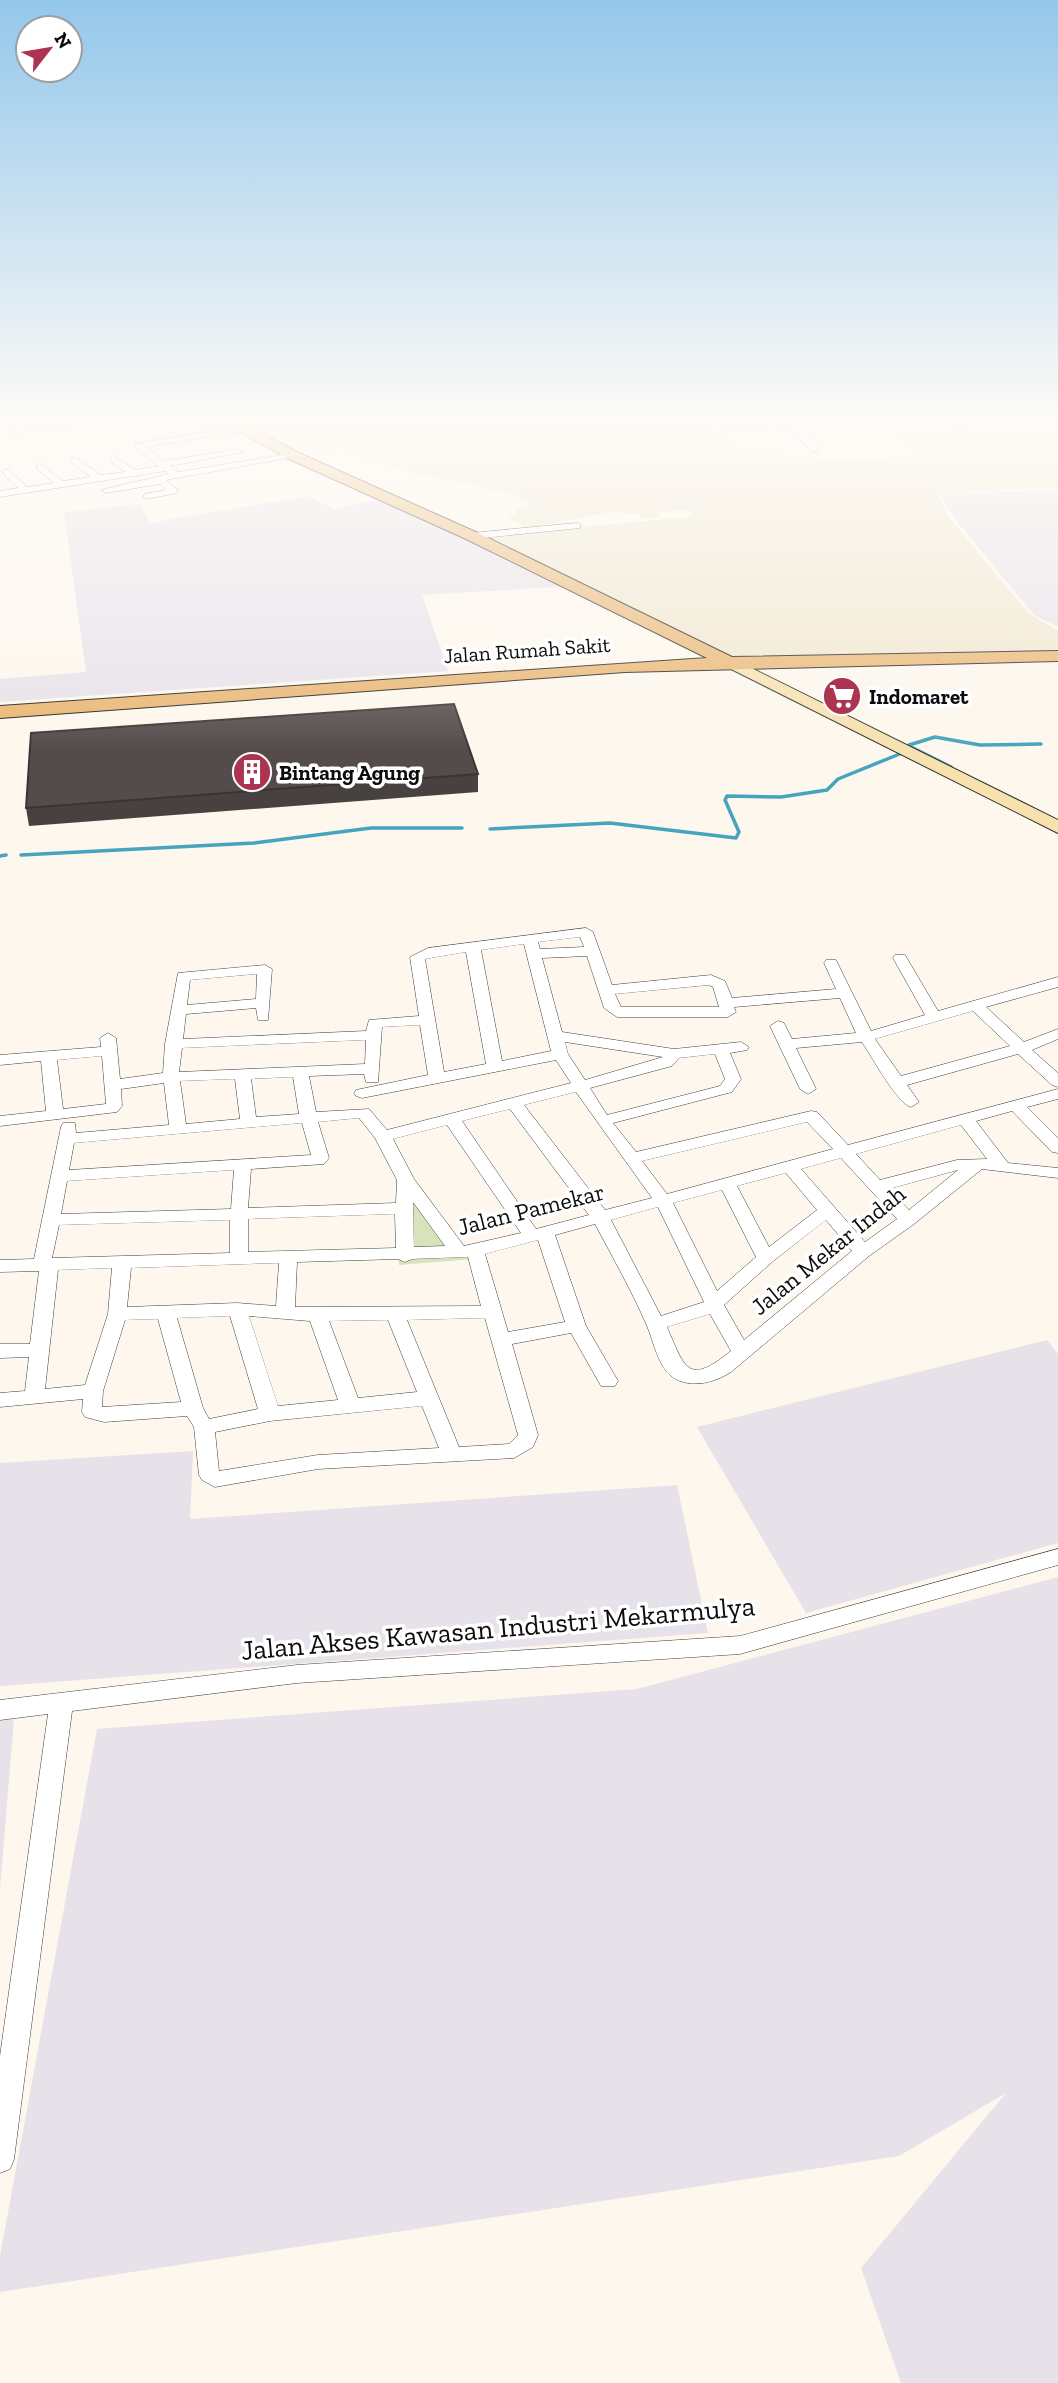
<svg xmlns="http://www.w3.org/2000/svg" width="1058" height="2383" font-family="'Zilla Slab',serif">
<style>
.industrial{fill:#e7e1ea}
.farmland{fill:#f0e7d0}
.green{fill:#d7e3bb}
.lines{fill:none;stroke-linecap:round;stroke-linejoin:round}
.stream{stroke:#46a4be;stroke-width:3.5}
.street-casing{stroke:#3f3f3f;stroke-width:1}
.secondary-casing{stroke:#2e2e2e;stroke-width:2}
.primary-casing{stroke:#1d1d1d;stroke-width:2}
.street{fill:#fff;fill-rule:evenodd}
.secondary{fill:#f6e1af;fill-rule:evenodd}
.primary{fill:#e9b571;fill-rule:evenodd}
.wall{fill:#474140}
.building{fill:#534c4a;stroke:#3a3534;stroke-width:2}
.labels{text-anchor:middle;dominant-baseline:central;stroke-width:7;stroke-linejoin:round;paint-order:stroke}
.far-street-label{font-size:21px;fill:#0c0c0c;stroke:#fff}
.far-poi-label{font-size:21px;font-weight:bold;fill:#0c0c0c;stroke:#fff;text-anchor:start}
.street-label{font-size:24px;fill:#0c0c0c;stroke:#fff}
.near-street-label{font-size:28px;fill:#0c0c0c;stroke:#fff}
</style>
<rect width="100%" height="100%" fill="#fdf7ed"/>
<path class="industrial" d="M1058 490V627L1034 615 955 519 940 494Z
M308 496 334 509 381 499 573 586 422 595 448 671 0 702V679L86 672 64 512 140 504 150 523Z
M1047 1340 1058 1354V1543L806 1613 697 1427Z
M193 1451 190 1519 677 1485 708 1633 0 1686V1463Z
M1058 1577V2383H901L861 2268 1006 2093 899 2156 0 2292V2256L97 1729 637 1689Z
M14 1718 0 1889V1720Z"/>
<path class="farmland" d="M298 417H684L691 428 715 427 735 452 775 449 786 463 917 457 898 434 916 432 927 437 952 439 1058 428V488L938 493 947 515 1028 613 1058 631V651L728 657 478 536 692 517 689 510 658 512 660 517 641 518 639 514 610 512 526 528 507 516 516 515 513 510 532 504 512 494 394 468 358 455 346 447 299 453 247 429 266 423 288 424 287 419Z"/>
<path class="green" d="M398 1180 417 1182 473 1259 399 1265Z"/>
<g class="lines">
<path class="stream" d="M909 745 935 737 980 745 1041 744
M909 746 951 767
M490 829 610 823 736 838 739 832 725 800 727 796 781 797 827 790 838 779 902 753
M21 855 254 843 371 828H462
M0 856 6 855"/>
<g class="street-casing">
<path id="street" d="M2 417H10L16 427 93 417H117L14 433Z
M779 417H788L817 447V451H811L787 426 724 429 720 426 724 423 782 421Z
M925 417 951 421 996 417C978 427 942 432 925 417Z
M241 426 244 431 146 447 164 461 239 449 243 452 170 466 178 472 294 453 298 456 166 480 177 489V493L147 499 144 498V494L166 490 160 484 106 493 101 490 169 474 165 471 0 497V491L18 488 3 474V470H9L27 487 54 483 36 468 39 463 63 481 91 477 71 462 74 457 101 475 125 472 110 460 113 455 135 470 159 466 136 448V444Z
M577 523 580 524V528L472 539 467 536 472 533Z
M586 928 593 932 612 985 711 975 725 981 732 998 836 989 824 963 826 960H836L871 1031 925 1015 893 958 895 955H905L938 1011 1058 977V987L986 1007 1024 1042 1058 1029V1039L1032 1050 1058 1073V1087L1052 1085 1018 1054 907 1085 919 1102 911 1107C897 1103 872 1057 862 1042L796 1048 816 1089 808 1094 800 1089 770 1026 778 1021 784 1023 792 1039 856 1033 840 998 734 1007 736 1012 728 1017H617L604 1008 587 956 542 958 562 1032 674 1049 741 1042 749 1047 747 1050 730 1053 741 1079 732 1092 613 1123 636 1152 811 1111 817 1112 848 1145 1058 1089V1099L1027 1107 1058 1138V1153L1052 1152 1012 1111 976 1121 1008 1163 1058 1168V1178L982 1169 914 1224 869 1256 731 1372C714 1383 688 1390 670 1375 658 1365 653 1340 647 1326 632 1291 613 1258 595 1224L555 1235 586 1326 618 1381 615 1386H601L571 1333 512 1344 538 1435 533 1447 514 1458 318 1469 215 1487 202 1480 199 1475 194 1427 187 1416 104 1422 85 1417 82 1412 83 1399 0 1407V1393L25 1391 29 1357 0 1358V1344H30L39 1271 0 1272V1260L34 1259 61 1127 63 1123H75L76 1133 169 1125 164 1083 121 1089 122 1106 117 1112 0 1126V1116L46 1111 41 1061 0 1065V1055L101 1047 100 1038 108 1033 116 1038 120 1079 163 1073 165 1044 178 973 265 965 272 969 268 1020H258L256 1008 186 1014 183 1039 366 1031 369 1020 419 1016 410 957 428 948ZM580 937 584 947 540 949 538 942ZM524 944 551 1051 502 1061 481 950ZM466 952 486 1064 444 1072 425 959ZM257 974 256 999 187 1005 190 980ZM709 985 713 987 719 1007H621L615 994ZM973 1011 1010 1046 901 1076 875 1039ZM420 1025 428 1075 356 1090 354 1093 356 1096 362 1098 556 1060 571 1083 387 1130 369 1109 316 1112 309 1076 364 1074 366 1082H378L382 1027ZM366 1040 365 1064 179 1072 182 1048ZM565 1042 663 1057 585 1080 568 1054ZM715 1054 725 1079 720 1086 607 1115 590 1088 672 1066 679 1058ZM102 1056 106 1104 63 1109 57 1060ZM293 1077 299 1114 256 1117 251 1079ZM235 1079 240 1119 186 1124 180 1081ZM576 1092 652 1198 605 1210 524 1105ZM510 1109 589 1215 536 1229 462 1121ZM359 1118 375 1138 397 1180 396 1203 248 1208 251 1169 324 1164 329 1158 318 1122ZM807 1122 833 1149 667 1194 642 1161ZM302 1123 311 1155 69 1170 74 1143ZM447 1125 521 1233 464 1246 414 1179 393 1139ZM961 1125 987 1159 957 1160 880 1180 856 1154ZM841 1158 897 1219 865 1242 801 1169ZM234 1170 231 1209 61 1214 67 1181ZM958 1170 909 1210 889 1189ZM786 1173 817 1210 769 1247 737 1186ZM722 1190 756 1257 717 1291 673 1203ZM413 1202 445 1246 414 1247ZM658 1207 704 1302 661 1316 611 1220ZM395 1214 396 1248 248 1252V1219ZM230 1220V1253L52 1258 59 1225ZM826 1220 852 1251 744 1340 724 1305 772 1262ZM538 1240 565 1322 508 1332 485 1254ZM468 1257 481 1306 295 1307 297 1262 398 1259 405 1262 412 1259ZM279 1263 276 1306 237 1303 127 1307 131 1268ZM112 1268 108 1314 85 1385 45 1389 58 1270ZM710 1314 731 1351C688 1386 685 1369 667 1327ZM230 1316 258 1409 209 1419 203 1408 177 1318ZM249 1316 310 1321 338 1400 278 1406ZM485 1318 518 1435 509 1444 459 1447 407 1320ZM158 1319 181 1402 102 1407 103 1391 125 1320ZM388 1320 417 1392 358 1398 329 1321ZM422 1406 439 1448 318 1455 219 1471 215 1432 270 1421Z
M1058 1549V1565L740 1654 297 1683 72 1711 14 2159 10 2169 0 2173V2056L48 1714 0 1720V1700L297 1665 740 1636Z"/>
</g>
<g class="secondary-casing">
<path id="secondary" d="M729 657 1058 820V833L723 665 721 662Z"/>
</g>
<g class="primary-casing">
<path id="primary" d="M213 417H230L299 453 478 533 732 657 1058 651V661L625 672 0 718V706L707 658 466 539 289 459Z"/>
</g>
<use href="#street" class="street"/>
<use href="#secondary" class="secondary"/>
<use href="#primary" class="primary"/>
</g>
<path class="wall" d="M478 774V792L29 826 26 808Z"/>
<path class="building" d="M454 704 478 774 26 808 31 733Z"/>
<linearGradient id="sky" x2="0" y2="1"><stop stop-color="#94c7eb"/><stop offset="0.56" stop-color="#fefbf7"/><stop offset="1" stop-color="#fefbf7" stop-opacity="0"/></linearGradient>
<rect width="1058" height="751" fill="url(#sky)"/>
<defs>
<g id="supermarket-disc" transform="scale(2.0125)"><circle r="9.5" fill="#ac3450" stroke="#fff"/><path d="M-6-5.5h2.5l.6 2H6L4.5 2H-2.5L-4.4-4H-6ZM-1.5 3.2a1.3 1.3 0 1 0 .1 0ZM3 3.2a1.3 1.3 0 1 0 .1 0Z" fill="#fff"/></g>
<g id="building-disc" transform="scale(2.0125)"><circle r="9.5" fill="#ac3450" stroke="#fff"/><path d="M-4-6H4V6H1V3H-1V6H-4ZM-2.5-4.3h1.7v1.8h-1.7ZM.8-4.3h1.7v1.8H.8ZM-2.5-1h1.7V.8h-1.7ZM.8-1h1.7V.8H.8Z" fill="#fff"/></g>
</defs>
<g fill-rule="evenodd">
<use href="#supermarket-disc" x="842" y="696"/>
<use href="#building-disc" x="252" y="772"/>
</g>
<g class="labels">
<g class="far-street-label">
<text transform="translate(527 650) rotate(-4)">Jalan Rumah Sakit</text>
</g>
<g class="far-poi-label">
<text x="869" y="696">Indomaret</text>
<text x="279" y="772">Bintang Agung</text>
</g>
<g class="street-label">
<text transform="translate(531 1209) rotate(-14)">Jalan Pamekar</text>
<text transform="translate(828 1250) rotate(-39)">Jalan Mekar Indah</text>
</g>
<g class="near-street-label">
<text transform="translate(498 1628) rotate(-5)">Jalan Akses Kawasan Industri Mekarmulya</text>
</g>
</g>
<g transform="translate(49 49) rotate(59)"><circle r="33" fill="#ffffff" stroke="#9e9e9e" stroke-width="2"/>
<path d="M0-5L12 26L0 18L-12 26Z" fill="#ac3450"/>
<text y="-10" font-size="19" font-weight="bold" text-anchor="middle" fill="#0c0c0c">N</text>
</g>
</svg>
